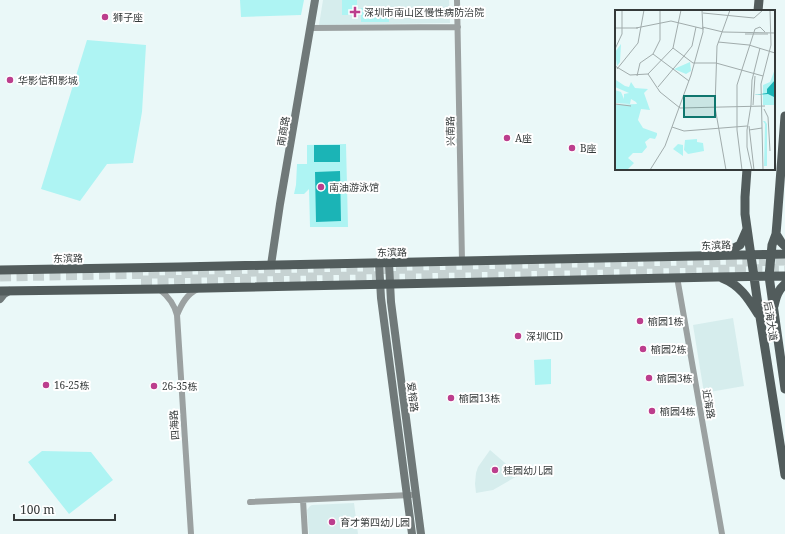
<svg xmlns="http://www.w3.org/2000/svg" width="785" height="534" font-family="'Noto Serif','Noto Sans SC',serif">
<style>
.built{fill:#d6eded}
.green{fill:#aef4f3}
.water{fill:#1bb4b6}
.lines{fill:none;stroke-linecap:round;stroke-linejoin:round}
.highway-tunnel{stroke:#c6d2d2;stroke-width:11;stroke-dasharray:11 5.5;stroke-linecap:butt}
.street{stroke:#9ba1a1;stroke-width:6}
.secondary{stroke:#707979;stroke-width:8}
.primary{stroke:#525c5c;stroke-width:9}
.poi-dot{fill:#bc3e8d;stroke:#fff;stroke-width:1.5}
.labels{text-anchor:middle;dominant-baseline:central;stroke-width:4;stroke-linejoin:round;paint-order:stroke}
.poi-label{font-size:10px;fill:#343939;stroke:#fff;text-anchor:start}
.street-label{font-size:10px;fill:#343939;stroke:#fff}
.inset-road{fill:none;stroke:#a1acac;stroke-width:1}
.view{fill:#0f766e;fill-opacity:0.15;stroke:#0f766e;stroke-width:2}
.inset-edge{fill:none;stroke:#343939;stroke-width:2}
</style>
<rect width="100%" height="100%" fill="#eaf8f8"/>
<path class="built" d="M323 0H449L450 23 319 25Z
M733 318 744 386 704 393 693 325Z
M490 450 519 475 493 490 476 493 475 484 476 473 478 467Z
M354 503 358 534H309L307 510 310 506 312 505Z"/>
<path class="green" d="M240 0H304L301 15 241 17Z
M342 0H357V15H342Z
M389 7V22H361V8Z
M87 40 146 45 142 112 133 163 107 164 80 201 41 189Z
M346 144 348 227H310L309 189 304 194H294L296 185 297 164H307V145Z
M551 359V384L535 385 534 360Z
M42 451 91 452 113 480 69 514 28 462Z"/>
<path class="water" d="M314 145H340V162H314Z
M340 171 341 221 316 222 315 172Z"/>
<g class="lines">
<path class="highway-tunnel" d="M0 276 559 265 785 260
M141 281 785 269"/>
<path class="street" d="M457 0 462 261
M311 28 458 27
M677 277 722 534
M159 289C168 296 174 303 177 315L191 534
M177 315C182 303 187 294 198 289
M303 500 305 534
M250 502 411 495"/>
<path class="secondary" d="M379 263 381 298 412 534
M389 263 391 302 421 534
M271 265 280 204 315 0
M0 299 4 294 9 291"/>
<path class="primary" d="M758 11 759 0
M785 116 777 222 776 234 772 245 769 276 785 389
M747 169 745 197V214L757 298 785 475
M776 234 781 242 785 246
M722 254 740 245 747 229
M0 270 179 267 785 254
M722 278C740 285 748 298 758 314
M0 291 159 289 717 277 785 276
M774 306C776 297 778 290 785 284"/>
</g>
<g class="poi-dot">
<path d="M353 6h4v4h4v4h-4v4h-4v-4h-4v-4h4z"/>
<circle cx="105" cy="17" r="4"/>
<circle cx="10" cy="80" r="4"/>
<circle cx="507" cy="138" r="4"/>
<circle cx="572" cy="148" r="4"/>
<circle cx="321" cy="187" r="4"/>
<circle cx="640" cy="321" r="4"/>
<circle cx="518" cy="336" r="4"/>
<circle cx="643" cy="349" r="4"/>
<circle cx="649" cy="378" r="4"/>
<circle cx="46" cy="385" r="4"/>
<circle cx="154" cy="386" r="4"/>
<circle cx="451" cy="398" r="4"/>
<circle cx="652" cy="411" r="4"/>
<circle cx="495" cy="470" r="4"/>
<circle cx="332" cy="522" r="4"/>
</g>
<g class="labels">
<g class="poi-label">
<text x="364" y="12">深圳市南山区慢性病防治院</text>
<text x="113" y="17">狮子座</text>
<text x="18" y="80">华影信和影城</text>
<text x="515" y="138">A座</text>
<text x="580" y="148">B座</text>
<text x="329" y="187">南油游泳馆</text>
<text x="648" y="321">榆园1栋</text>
<text x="526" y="336">深圳CID</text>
<text x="651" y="349">榆园2栋</text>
<text x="657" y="378">榆园3栋</text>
<text x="54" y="385">16-25栋</text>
<text x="162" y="386">26-35栋</text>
<text x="459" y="398">榆园13栋</text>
<text x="660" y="411">榆园4栋</text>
<text x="503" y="470">桂园幼儿园</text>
<text x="340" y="522">育才第四幼儿园</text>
</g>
<g class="street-label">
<text transform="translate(283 131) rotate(-80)">南商路</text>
<text transform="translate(450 131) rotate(-91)">兴南路</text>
<text transform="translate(716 245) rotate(-2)">东滨路</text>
<text transform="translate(392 252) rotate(-1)">东滨路</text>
<text transform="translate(68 258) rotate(-1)">东滨路</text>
<text transform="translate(771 321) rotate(81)">后海大道</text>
<text transform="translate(413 397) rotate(83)">爱榕路</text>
<text transform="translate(709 404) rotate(80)">近海路</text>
<text transform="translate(174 425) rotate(-94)">四海路</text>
</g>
</g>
<g transform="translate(615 10)">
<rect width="160" height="160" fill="#eaf8f8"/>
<path d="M6 34 5 52 2 56 0 42ZM75 52 76 61 71 64 59 59ZM160 59V95H148V75L155 72ZM0 66 1 70 10 76 14 77 16 72 20 78 33 79 29 83 35 100 26 99 23 110 28 118 42 123V125L40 129 35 128 30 132 32 137 27 143H18L13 148 19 153 12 160H0V95L22 94 21 92 16 89 15 94 0 93V80L6 82 9 89V84L14 83 0 77ZM148 111H150L152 114V156H149L150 114ZM82 129V132L88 133 89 141 73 144 69 140 70 130ZM63 134 68 135V146L58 139Z" fill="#aef4f3"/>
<path d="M160 70 159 87 153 84 139 85 152 83V79Z" fill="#1bb4b6"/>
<path class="inset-road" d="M66 0 58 38 33 64 45 82 65 98 150 96M88 3 139 8 148 0M87 17 108 22 160 23M0 18H23M21 18 56 11 89 19M130 24H153M103 32 134 35 160 43M58 38 78 53H101L148 66M0 39 7 24V0M38 44 74 71M69 46 77 36 81 17M0 56 15 65 33 64M2 59 23 33 29 0M22 66 25 53 38 44 45 30V0M43 77 69 46M0 94 16 96M138 95 140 66M149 99 153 107 155 141M134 116 139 160M57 117 69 121 132 116M134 120 147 118M35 160 50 136 76 65 88 22 87 0M111 160 100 97 102 36 115 0M127 160 122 120V75L140 19 145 17 150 22M137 160 132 137V120L136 95 137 70 145 38M148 160 146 74 156 35 155 0"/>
<path class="view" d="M69 86H100V107H69Z"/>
<rect width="160" height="160" class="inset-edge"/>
</g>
<path d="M14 514v6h101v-6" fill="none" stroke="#343939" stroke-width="2"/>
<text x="20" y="514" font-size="12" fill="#343939" stroke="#ffffff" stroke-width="3" paint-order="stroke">100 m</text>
</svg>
